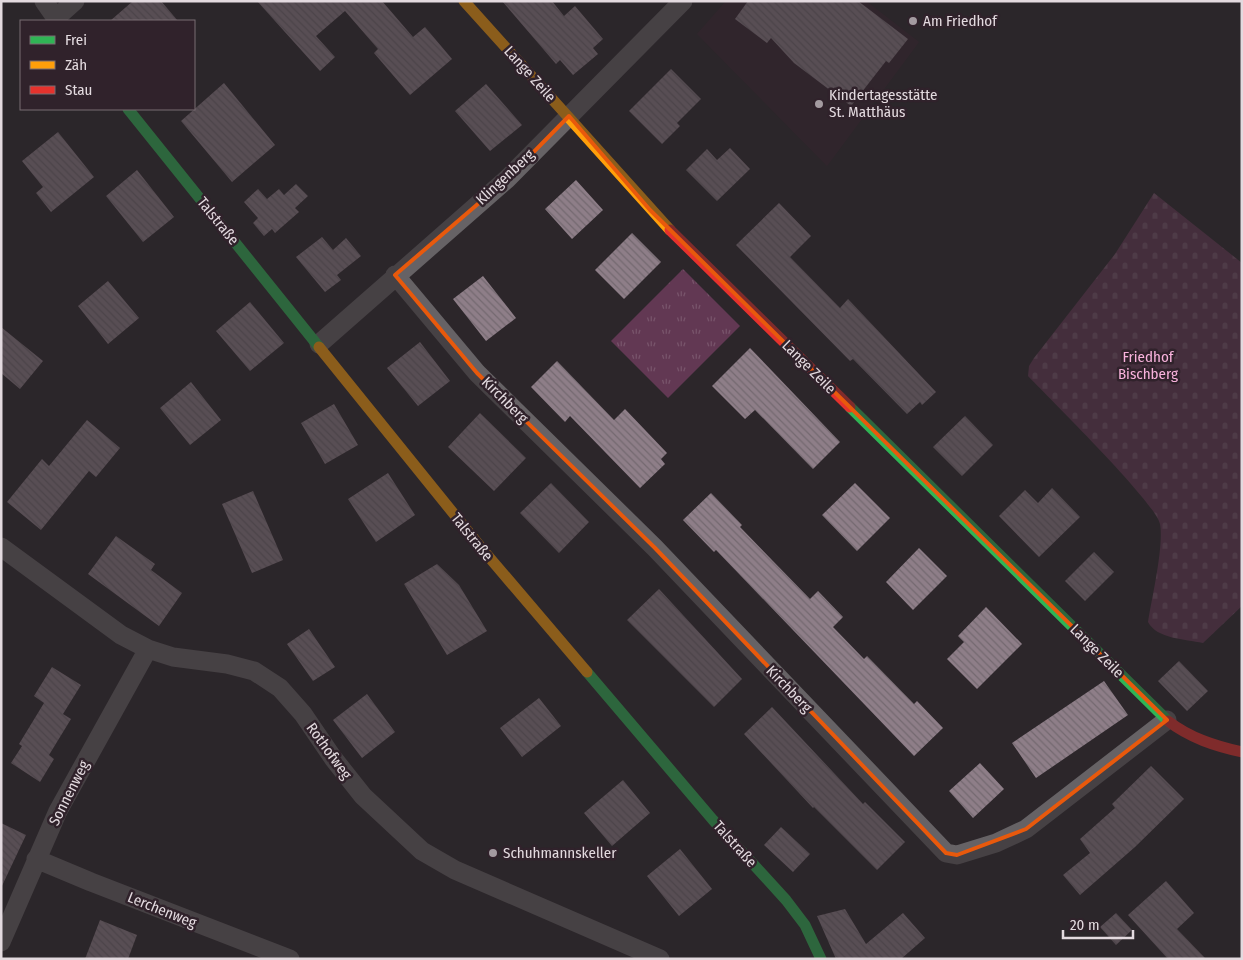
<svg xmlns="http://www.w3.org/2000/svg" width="1243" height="960" font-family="'Fira Sans Condensed',sans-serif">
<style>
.built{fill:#372530}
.cemetery{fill:url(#cemetery-stones)}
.park{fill:url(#park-tufts)}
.building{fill:url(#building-back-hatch)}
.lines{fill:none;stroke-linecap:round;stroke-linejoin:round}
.street{stroke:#666265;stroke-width:19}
.fast{stroke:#30b455;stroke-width:11}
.slow{stroke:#ff9f0a;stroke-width:11}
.jam{stroke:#e5322d;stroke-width:11}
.marked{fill:none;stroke:#e8590c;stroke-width:4;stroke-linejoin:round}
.poi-dot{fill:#a39ba0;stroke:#30222b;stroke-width:2}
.labels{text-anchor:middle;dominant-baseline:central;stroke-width:5;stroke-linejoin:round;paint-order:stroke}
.poi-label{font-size:15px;fill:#e3dadf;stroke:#30222b;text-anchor:start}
.street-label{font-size:15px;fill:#e3dadf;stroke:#30222b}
.park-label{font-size:15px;fill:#f8b2dc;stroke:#30222b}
</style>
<defs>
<pattern id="cemetery-stones" width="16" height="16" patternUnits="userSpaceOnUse" patternTransform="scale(1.25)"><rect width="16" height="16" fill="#623853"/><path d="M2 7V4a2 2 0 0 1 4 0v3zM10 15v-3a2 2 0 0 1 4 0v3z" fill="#78546b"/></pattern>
<pattern id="park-tufts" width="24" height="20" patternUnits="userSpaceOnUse" patternTransform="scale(1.25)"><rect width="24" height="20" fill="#623853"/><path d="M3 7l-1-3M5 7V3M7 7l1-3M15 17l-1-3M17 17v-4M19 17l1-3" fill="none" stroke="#78546b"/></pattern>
<pattern id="building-back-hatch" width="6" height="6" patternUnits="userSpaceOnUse" patternTransform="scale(1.25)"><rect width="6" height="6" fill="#8e7e88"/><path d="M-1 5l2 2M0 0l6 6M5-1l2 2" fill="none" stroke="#746970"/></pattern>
</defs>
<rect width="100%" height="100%" fill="#2c262a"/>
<path class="built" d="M726 1H866L919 42 827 166 697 34Z"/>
<path class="cemetery" d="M1154 193 1242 263V606L1203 643C1185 639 1157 639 1148 622 1152 597 1164 546 1160 524 1156 503 1049 398 1028 376L1029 366 1034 358 1115 254Z"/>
<path class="park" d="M683 269 740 326 668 398 611 341Z"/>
<path class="building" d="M133 1H161L178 21H110Z
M257 1H382L413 37 425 27 452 59 410 95 374 53 378 49 345 11 316 36 335 57 320 71Z
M502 1H552L564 16 575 6 603 39 593 48 598 54 573 75 560 60 556 64Z
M748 1H858L908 39 889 63 886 61 851 106 794 63 771 38 767 43 735 19Z
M671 69 701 99 677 123 680 126 662 144 629 111Z
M224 83 275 145 232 182 181 121Z
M486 84 522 125 490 151 455 111Z
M58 132 94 177 51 212 36 193 43 187 22 161Z
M730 148 750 169 717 201 686 170 707 149 717 160Z
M137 170 174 217 143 242 106 196Z
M576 180 603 210 572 239 545 209Z
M296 184 308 196 295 208 299 212 275 233 272 229 264 236 253 223 258 218 244 202 258 189 267 199 279 189 284 195Z
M779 203 811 236 790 257 840 308 848 299 936 392 922 405 920 402 907 414 853 359 850 361 736 245Z
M632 233 661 262 624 299 595 270Z
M322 237 333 250 346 238 361 256 337 275 341 280 325 292 296 257Z
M483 276 516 318 486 341 453 299Z
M108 281 139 318 108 344 78 306Z
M250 302 284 343 250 371 216 331Z
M1 327 43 361 20 389 1 373Z
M420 342 450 381 418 406 387 368Z
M750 348 840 442 813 469 755 410 745 419 712 386Z
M557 361 614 420 625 409 667 453 661 459 665 464 640 488 570 416 565 422 531 387Z
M191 382 221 420 190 445 160 408Z
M334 404 358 445 325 464 301 423Z
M480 413 526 458 494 491 448 447Z
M965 416 993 445 962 476 933 447Z
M87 420 120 448 96 477 89 471 41 530 7 502 42 459 49 466Z
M388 473 415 515 376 542 348 499Z
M551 483 589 522 559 553 520 513Z
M855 483 890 518 857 551 822 515Z
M1052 488 1080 517 1039 557 999 516 1025 490 1038 503Z
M253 491 283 560 252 573 222 504Z
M711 493 742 525 740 527 810 599 818 591 843 617 833 627 864 659 867 656 914 704 917 701 943 728 914 756 716 550 714 552 683 520Z
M116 536 155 564 151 570 182 593 159 626 88 574Z
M919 548 947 576 913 610 886 582Z
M1094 552 1114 572 1085 601 1065 581Z
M437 564 459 585 487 631 447 655 404 584Z
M659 589 742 679 714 707 627 620Z
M986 607 1022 644 977 689 947 659 964 642 958 636Z
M309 629 335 667 313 681 287 644Z
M1179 661 1208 691 1187 711 1158 681Z
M52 667 81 685 63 714 71 719 49 755 54 759 40 782 11 763 22 746 19 744 44 703 34 696Z
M1104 681 1128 715 1036 778 1012 743Z
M367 694 395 732 362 758 333 720Z
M539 698 561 726 522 757 500 728Z
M772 707 863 804 865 802 905 842 877 870 814 807 813 808 744 734Z
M980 763 1004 789 973 818 949 791Z
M1151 766 1184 799 1135 847 1080 895 1063 875 1090 853 1080 839 1115 808 1112 804Z
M623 780 650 813 612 846 584 813Z
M1 823 26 835 1 888Z
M781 827 810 854 793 872 764 845Z
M680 849 712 889 679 916 647 876Z
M1166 881 1194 913 1177 929 1206 959H1168L1128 915Z
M845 909 866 944 903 913 925 938 901 959H836L817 916Z
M1116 913 1132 930 1116 945 1100 927Z
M100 920 137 935 128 959H85Z"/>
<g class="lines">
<path class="street" d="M44 1 58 21
M56 18 75 1
M395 275 477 373 655 548 946 853 957 855 996 843 1026 829 1167 720
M319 344 507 179 683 1
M1 547 121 635 148 649 173 657 227 664 254 671 280 688 303 714 333 758 363 796 422 851 455 870 660 959
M36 859 91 882 290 959
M1 942 58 811 148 649"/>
<path class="fast" d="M128 109 319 347
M850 407 1168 721
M587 672 713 820 786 900 805 925 821 959"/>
<path class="slow" d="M464 1 670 230
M319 347 483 550 587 672"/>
<path class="jam" d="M670 230 850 407
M1168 721C1190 738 1215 746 1242 752"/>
</g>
<path d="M0 0H1243V960H0ZM569 116 650 210 1167 720 1026 829 957 855 946 853 655 548 477 373 395 275 507 179Z" fill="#2c262a" fill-opacity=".55" fill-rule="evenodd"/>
<path class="marked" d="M569 116 650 210 1167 720 1026 829 957 855 946 853 655 548 477 373 395 275 507 179Z"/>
<g class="poi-dot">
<circle cx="913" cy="21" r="5"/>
<circle cx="819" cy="104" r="5"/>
<circle cx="493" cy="853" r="5"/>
</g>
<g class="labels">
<g class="poi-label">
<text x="923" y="21">Am Friedhof</text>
<text x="829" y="95">Kindertagesstätte<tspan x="829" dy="17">St. Matthäus</tspan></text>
<text x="503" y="853">Schuhmannskeller</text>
</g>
<g class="street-label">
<text transform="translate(530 74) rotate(48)">Lange Zeile</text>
<text transform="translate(505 177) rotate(-43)">Klingenberg</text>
<text transform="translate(218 221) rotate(51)">Talstraße</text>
<text transform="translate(809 367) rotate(45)">Lange Zeile</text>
<text transform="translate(505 400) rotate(45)">Kirchberg</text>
<text transform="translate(472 537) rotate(51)">Talstraße</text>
<text transform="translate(1097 651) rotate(45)">Lange Zeile</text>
<text transform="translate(789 689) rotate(46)">Kirchberg</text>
<text transform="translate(329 751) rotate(54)">Rothofweg</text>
<text transform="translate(69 793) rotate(-63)">Sonnenweg</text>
<text transform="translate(735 844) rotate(48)">Talstraße</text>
<text transform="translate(162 910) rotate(22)">Lerchenweg</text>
</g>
<g class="park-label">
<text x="1148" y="357">Friedhof<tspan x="1148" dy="17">Bischberg</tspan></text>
</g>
</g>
<rect width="1243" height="960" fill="none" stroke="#e3dadf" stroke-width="5"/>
<rect x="20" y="20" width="175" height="90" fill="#30222b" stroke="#786c73"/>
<rect x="30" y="36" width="25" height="8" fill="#30b455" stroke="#786c73"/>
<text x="65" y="45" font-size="15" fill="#e3dadf">Frei</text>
<rect x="30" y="61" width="25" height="8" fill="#ff9f0a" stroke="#786c73"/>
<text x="65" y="70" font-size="15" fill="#e3dadf">Zäh</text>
<rect x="30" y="86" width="25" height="8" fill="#e5322d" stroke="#786c73"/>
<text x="65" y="95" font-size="15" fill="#e3dadf">Stau</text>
<path d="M1063 930v8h70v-8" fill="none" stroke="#e3dadf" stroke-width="2.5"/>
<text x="1070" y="930" font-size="15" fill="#e3dadf" stroke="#30222b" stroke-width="4" paint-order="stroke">20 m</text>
</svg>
